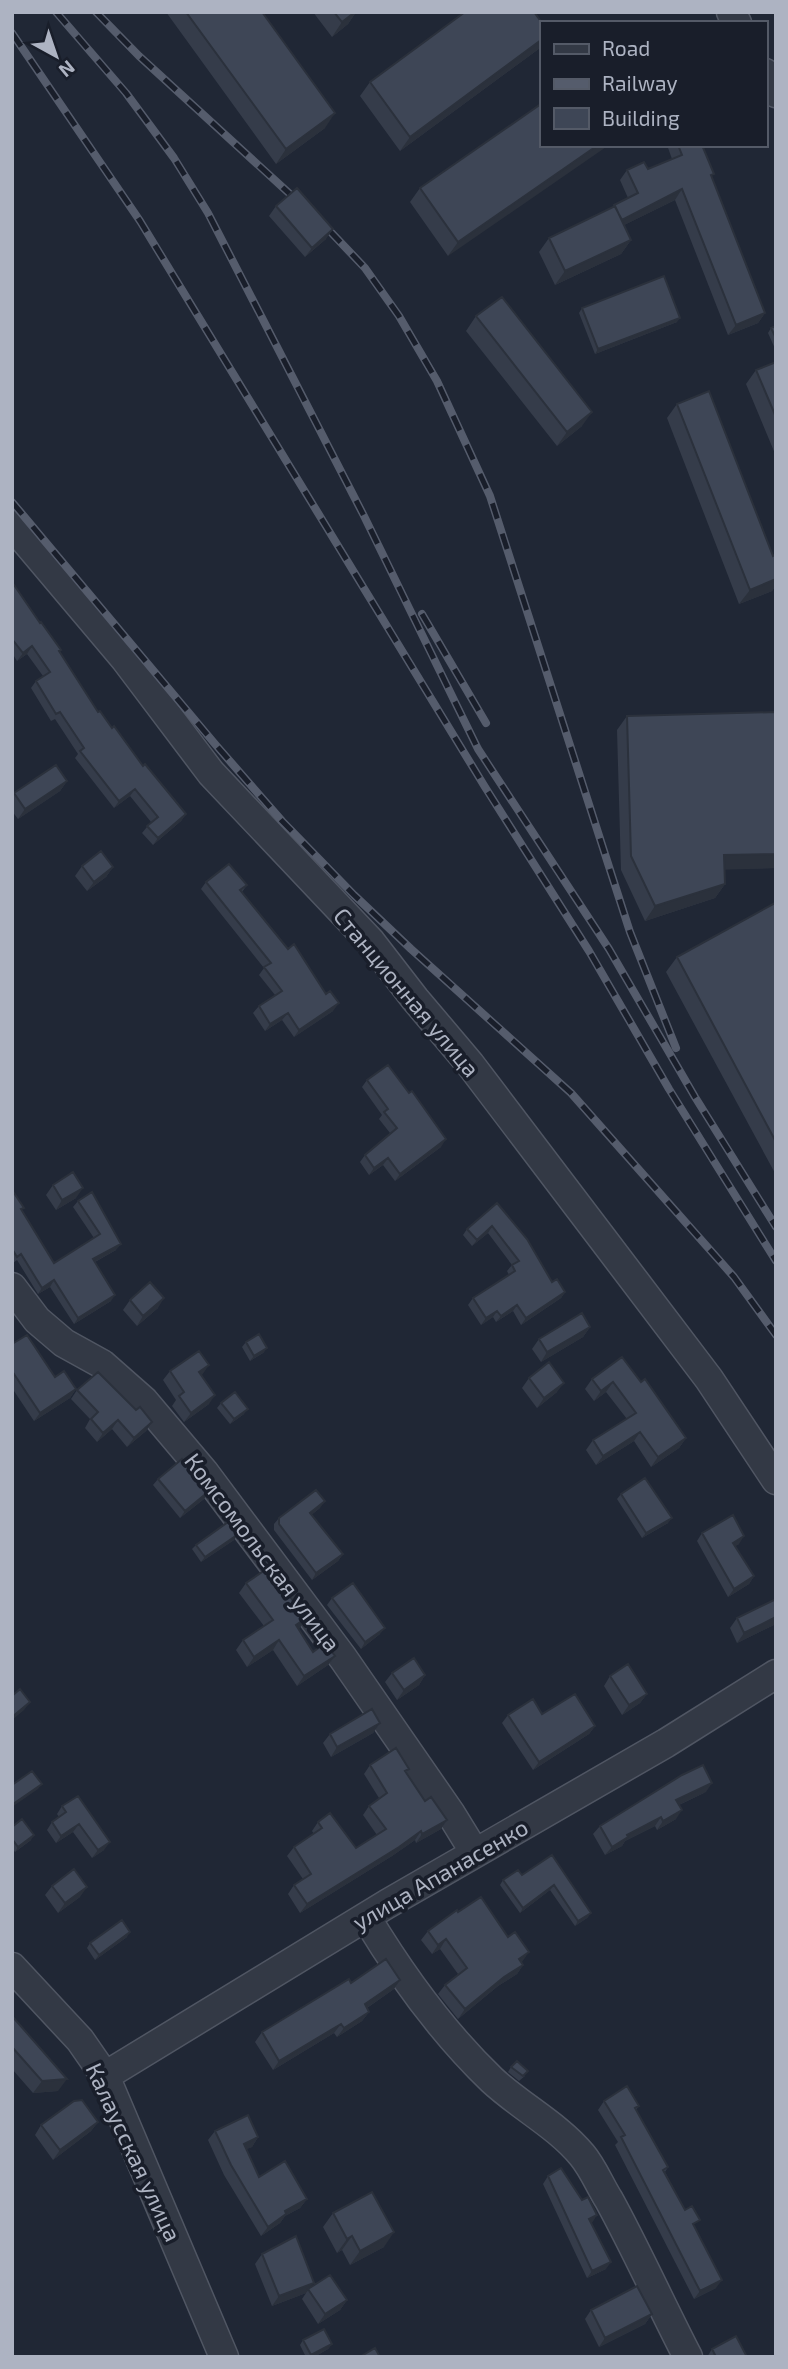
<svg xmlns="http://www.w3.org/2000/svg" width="788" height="2369" font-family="'Exo 2',sans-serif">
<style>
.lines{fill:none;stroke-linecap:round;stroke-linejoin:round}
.minor-casing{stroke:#505663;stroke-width:31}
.minor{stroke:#333945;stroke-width:28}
.rail-casing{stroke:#555c6c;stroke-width:8}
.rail{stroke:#191e2a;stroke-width:5;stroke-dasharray:16;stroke-linecap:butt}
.wall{fill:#353c4a}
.shaded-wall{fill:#2b313c}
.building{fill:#3e4656;stroke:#2b313c;stroke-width:2}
.labels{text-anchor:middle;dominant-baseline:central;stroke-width:7;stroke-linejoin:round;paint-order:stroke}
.street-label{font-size:23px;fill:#adb3c2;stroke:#191e2a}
</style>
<rect width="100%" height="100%" fill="#202735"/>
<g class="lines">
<g class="minor-casing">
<path id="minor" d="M731 12 737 23
M765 73 776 93
M12 525 125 659 211 773 371 942 415 999 470 1064 709 1379 776 1480
M12 1287 37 1320 64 1343 102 1364 144 1401 204 1472 343 1658 451 1814 475 1853
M366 1917C401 1975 443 2033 492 2080 521 2107 557 2125 582 2155 593 2168 600 2186 609 2200 637 2251 661 2305 688 2357
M12 1967 80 2040 105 2076 224 2357
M105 2076 387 1904 666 1743 776 1674"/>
</g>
<use href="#minor" class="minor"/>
<g class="rail-casing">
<path id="rail" d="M56 12 126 93 174 158 208 213 364 516 478 749 609 949 695 1097 776 1227
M96 12 139 56 326 227 365 268 399 316 437 381 490 496 630 932 676 1048
M12 33 140 221 485 787 589 951 669 1089 776 1261
M12 502 215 744 282 821 354 895 411 949 571 1093 734 1277 776 1335
M422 614 486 723"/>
</g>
<use href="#rail" class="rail"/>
</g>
<path class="wall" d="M166 12H262L325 128 276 164Z
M313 12H356L348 24 332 37Z
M541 23V46L540 48 400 151 360 96 370 82Z
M541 145 448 256 410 202 420 188Z
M667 145H702L712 177 765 313 758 323 728 335 675 200 624 225 631 240 621 254 555 285 539 252 549 238 613 207 614 205 628 198 620 180 627 170 648 169 672 159Z
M276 206 326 239 305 257 269 216Z
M582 308 677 322 595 354 579 313Z
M476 316 582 426 557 446 466 331Z
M776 326V351L768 333 771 328Z
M776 362V456L746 384 756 370Z
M677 404 773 556 776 554V585L772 591 739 604 667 418Z
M12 582 40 623 61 650 60 652 98 712 143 766 186 814 181 821 153 845 142 833 151 822 130 796 114 808 75 758 78 754 55 719 51 721 31 688 36 681 43 676 27 654 17 661 12 653Z
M776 712V868L724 869 725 884 715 898 645 921 621 870 617 730 627 716Z
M67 781 60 791 18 819 12 811V796L14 793Z
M82 866 113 867 106 877 87 891 75 876Z
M206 882 247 885 242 892 333 1011 294 1037 282 1020 265 1031 253 1013 259 1006 275 995 259 975 264 968 201 889Z
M776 904V1175L666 972 677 957Z
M367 1080 409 1093 441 1147 395 1181 383 1165 369 1175 360 1162 365 1155 390 1133 379 1119 382 1115 362 1087Z
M53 1185 76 1198 56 1210 46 1195Z
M12 1190 21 1211 54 1263 94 1238 73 1207 78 1201 116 1250 95 1262 111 1301 74 1324 50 1287 38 1294 17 1260 13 1263 12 1262Z
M497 1203 552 1282 565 1292 561 1298 521 1325 513 1311 496 1322 493 1317 481 1325 468 1305 473 1298 509 1275 507 1271 512 1265 488 1233 472 1246 463 1235 467 1229Z
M130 1300 158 1308 137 1326 123 1310Z
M590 1327 583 1337 541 1362 532 1349 539 1339Z
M246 1342 267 1348 263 1353 250 1361 242 1347Z
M12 1344 55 1377 76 1389 70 1398 34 1421 12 1388Z
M170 1371 201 1376 209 1404 184 1422 172 1406 176 1400 163 1380Z
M529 1378 557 1392 537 1408 522 1388Z
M592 1379 641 1382 686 1438 679 1448 651 1467 634 1441 596 1465 586 1450 593 1440 627 1419 606 1392 594 1401 585 1389Z
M77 1390 136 1410 152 1422 146 1431 127 1447 112 1429 97 1442 85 1428 90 1419 71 1399Z
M221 1403 244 1414 230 1424 217 1408Z
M158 1479 208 1492 204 1499 180 1518 153 1485Z
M621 1494 668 1523 642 1538 617 1499Z
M320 1508 311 1515 343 1554 338 1561 312 1580 274 1530V1524L279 1518Z
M702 1533 739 1544 735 1546 754 1576 749 1584 728 1597 697 1541Z
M237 1535 234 1540 201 1562 192 1549 196 1545Z
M246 1583 300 1628 298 1629 313 1652 335 1656 328 1665 297 1686 273 1650 247 1667 236 1650 243 1640 264 1626 239 1593Z
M332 1598 380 1634 361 1649 327 1605Z
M776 1599V1624L737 1643 730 1628 737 1618Z
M392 1673 425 1675 419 1685 397 1700 385 1682Z
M610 1676 647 1694 640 1703 622 1715 604 1686Z
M542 1714 595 1726 589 1734 533 1770 502 1723 508 1715Z
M380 1723 373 1733 331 1757 323 1743 330 1734Z
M370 1765 409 1769 406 1773 425 1801 447 1820 441 1829 416 1843 415 1840 392 1856 300 1913 288 1894 294 1885 303 1879 287 1856 294 1847 314 1834 312 1831 318 1822 356 1848 377 1835 363 1815 369 1806 379 1798 364 1774Z
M706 1792 679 1805 676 1819 657 1830 655 1826 625 1841 622 1846 605 1855 593 1834 600 1826Z
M62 1806 104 1850 92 1858 73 1832 56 1843 47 1830 52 1822 59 1817 57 1814Z
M12 1827 31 1840 15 1852 12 1848Z
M552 1855 591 1913 587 1918 575 1926 550 1890 520 1913 500 1885 503 1880 522 1875Z
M52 1886 80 1897 58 1913 45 1895Z
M458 1912 523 1965 517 1974 498 1986 458 2019 438 1994 445 1985 458 1974 440 1949 432 1954 421 1940 428 1931Z
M127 1937 95 1960 87 1948 90 1943Z
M351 1983 394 1989 367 2008 369 2012 362 2021 337 2037 334 2033 273 2070 255 2042 262 2032Z
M12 2016 58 2091 33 2093 12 2069Z
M511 2067 525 2076 519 2081 508 2072Z
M604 2101 639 2106 636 2110 668 2167 665 2172 694 2227 716 2288 694 2299 615 2145 618 2142 598 2110Z
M98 2122 91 2131 53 2160 35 2135 41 2125Z
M215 2131 258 2137 252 2147 246 2149 259 2177 307 2199 300 2208 285 2216 280 2223 261 2236 224 2175 208 2140Z
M548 2176 582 2200 592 2223H591L606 2269 587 2278 543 2184Z
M333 2213 384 2247 350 2265 342 2250 337 2253 323 2227Z
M262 2254 310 2288 347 2300 340 2310 318 2324 302 2299 306 2293 272 2306 255 2264Z
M591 2310 652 2314 645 2324 599 2347 585 2319Z
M303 2340 332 2344 328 2349 314 2357H306L300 2345Z
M712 2349 747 2357H707Z"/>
<path class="shaded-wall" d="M355 12H356L348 24 332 37 342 22Z
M541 40V46L540 48 400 151 410 137Z
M335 113 325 128 276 164 286 149Z
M598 145H609L448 256 458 242Z
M682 189 675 200 614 230 622 220Z
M333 229 326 239 305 257 312 248Z
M631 240 621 254 555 285 565 271Z
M765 313 758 323 728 335 736 325Z
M680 318 677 322 595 354 598 349Z
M592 412 582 426 557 446 567 432Z
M776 577V585L772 591 739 604 750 590Z
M32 646 27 654 17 661 23 653Z
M67 781 60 791 18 819 25 809Z
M135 789 130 796 114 808 119 801Z
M186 814 181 821 153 845 158 838Z
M776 854V868L714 870 724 855Z
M113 867 106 877 87 891 94 882Z
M725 884 715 898 645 921 655 906Z
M339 1003 333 1011 294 1037 299 1030Z
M288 1013 282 1020 265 1031 270 1024Z
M446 1139 441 1147 395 1181 400 1174Z
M388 1158 383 1165 369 1175 374 1168Z
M83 1188 76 1198 56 1210 62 1200Z
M492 1226 488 1233 472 1246 477 1240Z
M121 1244 116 1250 89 1265 93 1259Z
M54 1280 50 1287 38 1294 42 1288Z
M565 1292 561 1298 521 1325 526 1318Z
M115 1295 111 1301 74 1324 78 1318Z
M164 1298 158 1308 137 1326 143 1316Z
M517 1305 513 1311 496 1322 501 1316Z
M497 1311 493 1317 481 1325 486 1318Z
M590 1327 583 1337 541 1362 547 1352Z
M267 1348 263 1353 250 1361 254 1356Z
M209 1365 202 1375 192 1382 199 1372Z
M613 1382 606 1392 594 1401 601 1391Z
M564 1383 557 1392 537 1408 544 1398Z
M76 1389 70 1398 34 1421 40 1413Z
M215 1395 209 1404 184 1422 191 1413Z
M248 1409 244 1414 230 1424 234 1419Z
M118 1420 112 1429 97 1442 103 1433Z
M152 1422 146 1431 127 1447 134 1438Z
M640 1432 634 1441 596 1465 603 1456Z
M686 1438 679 1448 651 1467 658 1457Z
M208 1492 204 1499 180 1518 185 1511Z
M325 1501 320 1508 305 1520 310 1513Z
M672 1518 668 1523 642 1538 646 1533Z
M237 1535 234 1540 201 1562 205 1557Z
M744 1536 739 1544 727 1551 733 1543Z
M343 1554 338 1561 312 1580 316 1573Z
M754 1576 749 1584 728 1597 734 1589Z
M776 1617V1624L737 1643 744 1633Z
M306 1618 300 1628 289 1635 296 1625Z
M385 1628 380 1634 361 1649 365 1642Z
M279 1640 273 1650 247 1667 254 1657Z
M335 1656 328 1665 297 1686 304 1676Z
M425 1675 419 1685 397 1700 404 1690Z
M647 1694 640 1703 622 1715 629 1705Z
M30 1702 24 1710 12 1720V1717Z
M380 1723 373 1733 331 1757 337 1747Z
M595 1726 589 1734 533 1770 539 1762Z
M712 1783 706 1792 670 1809 676 1800Z
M42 1784 38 1789 12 1807 13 1804Z
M682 1810 676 1819 657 1830 663 1821Z
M661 1817 655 1826 625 1841 622 1846 605 1855 612 1847 627 1835Z
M447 1820 441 1829 416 1843 422 1834Z
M79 1824 73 1832 56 1843 61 1836Z
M421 1831 415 1840 392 1856 300 1913 307 1904Z
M34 1835 31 1840 15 1852 18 1847Z
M110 1842 104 1850 92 1858 98 1850Z
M554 1885 550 1890 520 1913 523 1908Z
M87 1887 80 1897 58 1913 65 1903Z
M591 1913 587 1918 575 1926 578 1921Z
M130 1932 127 1937 95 1960 99 1955Z
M446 1939 440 1949 432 1954 438 1945Z
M529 1952 522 1962 513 1968 519 1959Z
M523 1965 517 1974 498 1986 458 2019 465 2009 504 1977Z
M400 1980 394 1989 358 2014 365 2004Z
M369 2012 362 2021 337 2037 344 2028Z
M341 2024 334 2033 273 2070 279 2061Z
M67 2079 58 2091 33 2093 42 2081Z
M98 2122 91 2131 53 2160 60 2150Z
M258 2137 252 2147 237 2153 244 2144Z
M307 2199 300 2208 285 2216 280 2223 261 2236 268 2227 285 2211Z
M597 2215 592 2223 583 2227 589 2219Z
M394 2232 384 2247 350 2265 360 2251Z
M352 2236 342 2250 337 2253 347 2239Z
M611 2262 606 2269 587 2278 592 2271Z
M722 2280 716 2288 694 2299 700 2291Z
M314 2283 306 2293 272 2306 279 2296Z
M347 2300 340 2310 318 2324 325 2314Z
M652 2314 645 2324 599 2347 605 2338Z
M332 2344 328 2349 314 2357H310L311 2355Z"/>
<path class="building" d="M186 12H262L335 113 286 149Z
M334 12H355L342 22Z
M465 12H534L542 23H541V40L410 137 370 82Z
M541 104V145H598L458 242 420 188Z
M678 145H702L714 174 711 175 765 313 736 325 682 189 622 220 614 205 638 193 627 170 644 162 648 169 682 155Z
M297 188 333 229 312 248 276 206Z
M615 206 631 240 565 271 549 238Z
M664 276 680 318 598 349 582 308Z
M502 297 592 412 567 432 476 316Z
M776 326V338L771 328Z
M776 362V417L756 370Z
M709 391 773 556 776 554V579L750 590 677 404Z
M12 582 40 623 41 622 61 650 59 651 98 712 100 711 112 728 114 726 143 766 145 764 186 814 158 838 147 826 158 817 135 789 119 801 80 751 84 748 60 712 56 714 36 681 50 672 32 646 23 653 12 639Z
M776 712V854L724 855 725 884 655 906 631 856 627 716Z
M56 765 67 781 25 809 14 793Z
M101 851 113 867 94 882 82 866Z
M229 864 247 885 240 890 288 949 294 944 326 994 330 991 339 1003 299 1030 288 1013 270 1024 259 1006 282 991 264 967 271 963 206 882Z
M775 903 776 904V1142L677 957Z
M388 1065 409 1093 412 1091 446 1139 400 1174 388 1158 374 1168 365 1155 397 1128 384 1112 388 1109 367 1080Z
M73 1172 83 1188 62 1200 53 1185Z
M12 1190 24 1208 21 1209 54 1263 100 1234 78 1201 92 1192 121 1244 93 1259 115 1295 78 1318 54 1280 42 1288 21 1254 17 1257 12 1249Z
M497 1203 527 1239 552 1282 557 1279 565 1292 526 1318 517 1305 501 1316 497 1311 486 1318 473 1298 515 1271 512 1265 519 1261 492 1226 477 1240 467 1229Z
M150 1282 164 1298 143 1316 130 1300Z
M582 1313 590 1327 547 1352 539 1339Z
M259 1334 267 1348 254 1356 246 1342Z
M27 1335 55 1377 64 1371 76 1389 40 1413 12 1371V1344Z
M199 1351 209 1365 199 1372 215 1395 191 1413 179 1396 184 1392 170 1371Z
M622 1357 641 1382 645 1379 686 1438 658 1457 640 1432 603 1456 593 1440 636 1413 613 1382 601 1391 592 1379Z
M549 1362 564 1383 544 1398 529 1378Z
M98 1372 136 1410 140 1407 152 1422 134 1438 118 1420 103 1433 91 1419 98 1412 77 1390Z
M235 1392 248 1409 234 1419 221 1403Z
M182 1459 208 1492 185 1511 158 1479Z
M645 1478 672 1518 646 1533 621 1494Z
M316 1490 325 1501 310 1513 343 1554 316 1573 279 1524V1518Z
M733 1515 744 1536 733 1543 754 1576 734 1589 702 1533Z
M228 1522 237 1535 205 1557 196 1545Z
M268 1568 306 1618 296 1625 313 1652 325 1643 335 1656 304 1676 279 1640 254 1657 243 1640 273 1620 246 1583Z
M353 1583 385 1628 365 1642 332 1598Z
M776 1599V1617L744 1633 737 1618Z
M414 1658 425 1675 404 1690 392 1673Z
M628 1664 647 1694 629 1705 610 1676Z
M20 1689 30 1702 12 1717V1696Z
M575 1694 595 1726 539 1762 508 1715 533 1699 542 1714Z
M372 1709 380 1723 337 1747 330 1734Z
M396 1748 409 1769 405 1771 425 1801 431 1797 447 1820 422 1834 421 1831 399 1847 307 1904 294 1885 311 1874 294 1847 322 1828 318 1822 330 1813 356 1848 386 1829 369 1806 387 1793 370 1765Z
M703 1765 712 1783 676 1800 682 1810 663 1821 661 1817 627 1835 628 1837 612 1847 600 1826 682 1775Z
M32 1771 42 1784 13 1804 12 1802V1785Z
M78 1796 110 1842 98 1850 79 1824 61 1836 52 1822 66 1812 62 1806Z
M22 1819 34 1835 18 1847 12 1839V1827Z
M552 1855 591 1913 578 1921 554 1885 523 1908 503 1880 518 1870 522 1875Z
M74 1869 87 1887 65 1903 52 1886Z
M481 1897 508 1937 515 1932 529 1952 519 1959 523 1965 504 1977 465 2009 445 1985 467 1968 446 1939 438 1945 428 1931 457 1910 458 1912Z
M122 1920 130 1932 99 1955 90 1943Z
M386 1959 400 1980 365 2004 369 2012 344 2028 341 2024 279 2061 262 2032 349 1979 351 1983Z
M12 2016 67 2079 42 2081 12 2047Z
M517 2061 528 2071 523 2076 511 2067Z
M627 2086 639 2106 635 2108 668 2167 663 2170 685 2210 692 2206 700 2220 693 2224 722 2280 700 2291 621 2137 625 2135 604 2101Z
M82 2100 98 2122 60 2150 41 2125 74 2101Z
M248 2115 258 2137 244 2144 259 2177 285 2161 307 2199 285 2211 286 2214 268 2227 231 2165 215 2131Z
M561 2168 582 2200 588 2197 597 2215 589 2219 611 2262 592 2271 548 2176Z
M372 2192 394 2232 360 2251 352 2236 347 2239 333 2213Z
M296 2236 314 2283 279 2296 262 2254Z
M330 2275 347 2300 325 2314 308 2289Z
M637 2286 652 2314 605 2338 591 2310Z
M324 2329 332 2344 311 2355 303 2340Z
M736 2336 747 2357H716L712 2349Z
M375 2348 380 2357H360Z"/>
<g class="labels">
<g class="street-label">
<text transform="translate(407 992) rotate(50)">Станционная улица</text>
<text transform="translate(263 1552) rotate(53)">Комсомольская улица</text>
<text transform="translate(440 1874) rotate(-30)">улица Апанасенко</text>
<text transform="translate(134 2152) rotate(65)">Калаусская улица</text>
</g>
</g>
<rect width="788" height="2369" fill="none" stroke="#adb3c2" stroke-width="28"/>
<rect x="540" y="21" width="228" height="126" fill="#191e2a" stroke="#545a67" stroke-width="2"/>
<rect x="554" y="44" width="35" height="10" fill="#333945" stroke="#545a67" stroke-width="2"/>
<text x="602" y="56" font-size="21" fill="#adb3c2">Road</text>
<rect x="554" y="79" width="35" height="10" fill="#555c6c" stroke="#545a67" stroke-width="2"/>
<text x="602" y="91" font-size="21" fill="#adb3c2">Railway</text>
<rect x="554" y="108" width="35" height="21" fill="#3e4656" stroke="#545a67" stroke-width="2"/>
<text x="602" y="126" font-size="21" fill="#adb3c2">Building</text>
<g transform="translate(56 56) rotate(140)" stroke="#191e2a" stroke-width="5" paint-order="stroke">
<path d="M0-5L12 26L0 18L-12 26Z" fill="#adb3c2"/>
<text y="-10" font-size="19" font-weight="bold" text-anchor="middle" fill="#adb3c2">N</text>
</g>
</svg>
